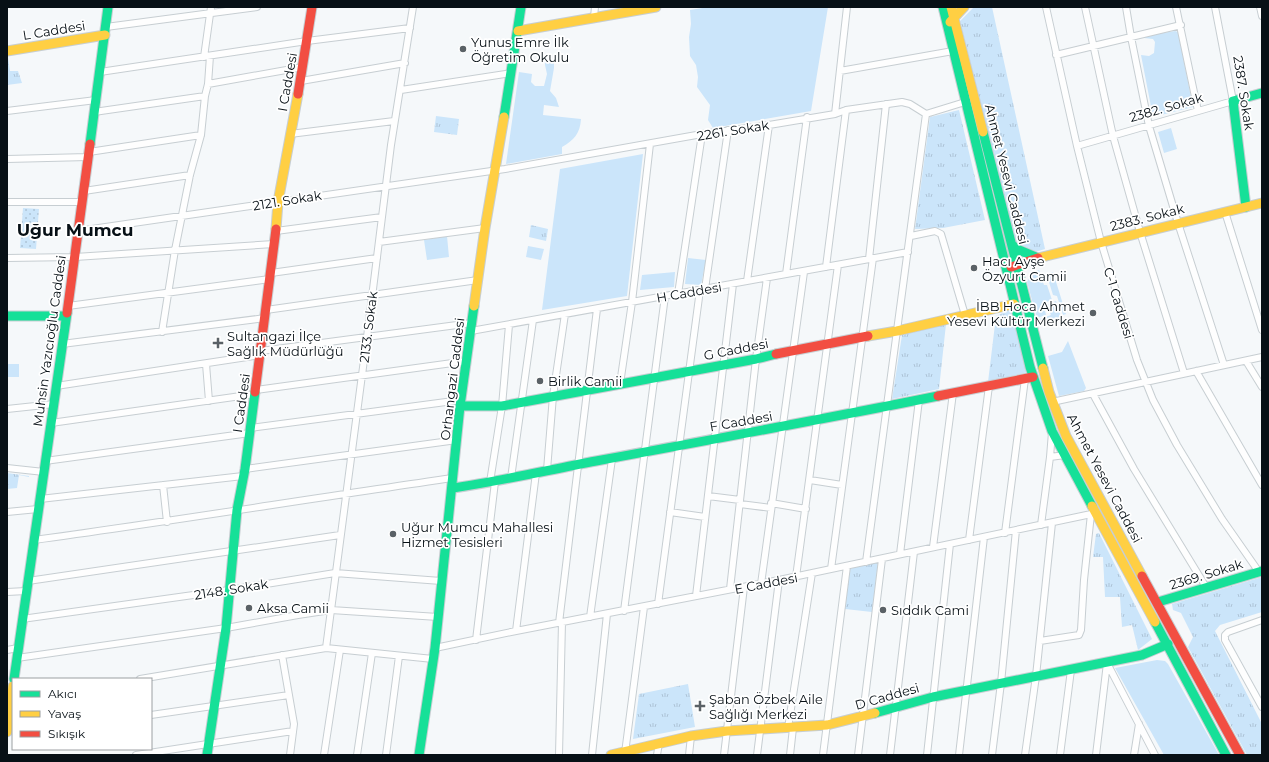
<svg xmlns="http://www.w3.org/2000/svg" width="1269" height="762" font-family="Montserrat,sans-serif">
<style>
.grass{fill:#cbe5fa}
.park{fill:url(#park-tufts)}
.garden{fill:url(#garden-dots)}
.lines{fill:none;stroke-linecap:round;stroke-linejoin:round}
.street-casing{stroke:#c7ced2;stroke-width:8}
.fast-casing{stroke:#c7ced2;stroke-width:11}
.slow-casing{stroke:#c7ced2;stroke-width:11}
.jam-casing{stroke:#c7ced2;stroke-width:11}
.street{stroke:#fefefe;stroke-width:6}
.fast{stroke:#16e098;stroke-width:9}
.slow{stroke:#ffcf43;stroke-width:9}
.jam{stroke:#f24e42;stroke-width:9}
.poi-dot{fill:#5a6166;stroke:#fff;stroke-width:1.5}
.labels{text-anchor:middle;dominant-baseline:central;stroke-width:3.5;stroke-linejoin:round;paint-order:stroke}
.street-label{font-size:13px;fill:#071016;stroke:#fff}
.poi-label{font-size:13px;fill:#071016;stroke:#fff;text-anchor:start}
.district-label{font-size:17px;font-weight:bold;fill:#071016;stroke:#fff}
</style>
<defs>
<pattern id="park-tufts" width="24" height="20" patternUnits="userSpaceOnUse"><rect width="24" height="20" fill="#cbe5fa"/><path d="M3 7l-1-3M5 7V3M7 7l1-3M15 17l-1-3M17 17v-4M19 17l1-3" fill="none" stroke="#adc3d6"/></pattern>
<pattern id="garden-dots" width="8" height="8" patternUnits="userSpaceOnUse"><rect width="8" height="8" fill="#cbe5fa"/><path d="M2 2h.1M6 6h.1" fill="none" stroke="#adc3d6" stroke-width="1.8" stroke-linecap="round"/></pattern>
</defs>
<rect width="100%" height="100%" fill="#f5f8fa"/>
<path class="grass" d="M709 7H828L811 111 713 128 708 120 710 105 697 87 698 77 696 65 690 56 689 37 691 24 690 10Z
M1175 31 1178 32 1193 107 1153 117 1141 55 1149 56 1154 53 1155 42 1153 39 1144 38V36Z
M549 58 554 61V68L550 91 556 98 559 107 544 105 543 115 581 119C580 134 574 140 562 147V154L506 164 519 72 532 74 531 82 535 86H544L547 74 545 65V59Z
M1171 128 1177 149 1164 153 1158 132Z
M643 154 627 296 542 310 560 169Z
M447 236 449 257 427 260 424 240Z
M528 246 544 249 541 260 526 257Z
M688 258 706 260 701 285 685 284Z
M1039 270 1044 285H1047L1052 300 1043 303 1046 315 1037 318 1027 282 1032 273Z
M675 272 674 287 640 290 642 275Z
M1053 272 1066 314 1063 315 1057 296 1053 295 1048 279H1045L1044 274Z
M1056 301 1061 317 1042 323 1040 319 1051 315 1047 305Z
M1068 341 1086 388 1084 391 1059 396 1048 356 1062 352Z
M7 364H19V377H7Z
M1157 660 1165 661 1168 664 1219 755H1164L1115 668Z"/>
<path class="park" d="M974 7H992L1045 249 1035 252 1016 242 960 21Z
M7 57H8L10 71H18L22 83 7 85Z
M959 110 985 220 943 228 915 229 930 117Z
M436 116 459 119 457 135 434 132Z
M531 225 548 229 546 241 529 237Z
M1010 310 1028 372 988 382 996 316Z
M946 324 939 389 892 399 902 335Z
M7 473 29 476V477L25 504 7 506 25 504 29 477 19 475 17 488 7 489Z
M1099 533 1152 639 1138 650 1132 625 1122 627 1120 597H1105L1103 557H1093L1096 534Z
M878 562 872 612 845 609 849 569Z
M1262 577V612L1220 625 1215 631 1262 724V755H1247L1188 647 1193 637 1181 613 1173 610 1172 604Z
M688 684 695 727 633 739 639 694Z"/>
<path class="garden" d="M23 208 39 209 36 249 20 248Z"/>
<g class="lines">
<g class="street-casing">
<path id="street" d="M1046 7 1077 146 1101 242 1137 360 1153 400 1177 445 1222 519 1259 572
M1085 7 1113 136 1140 232 1184 373
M1126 7 1131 37 1149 126 1178 223 1224 365
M1176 7 1198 111
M1260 7 1262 16
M594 17 595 7
M106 27 257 7
M1056 55 1181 25
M204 57 211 7
M840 71 953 51
M100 72 307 41 410 28
M301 81 405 63
M208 84 303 67
M401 90 512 73
M7 111 96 100
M94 112 205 96
M835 114 847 7
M290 134 394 121
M1077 146 1233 101 1215 7
M89 152 201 135
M7 159 88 157
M84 191 190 175
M7 202H82
M1225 212 1262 330
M78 231 505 169 702 134 769 125 835 114 846 110 902 102 910 104 926 114 965 102
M276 231 382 217
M911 236 935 231 941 234 965 315
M379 242 485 228
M7 258 75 257 274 244
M869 259 886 104
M826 267 846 110
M271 273 377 258
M786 274 807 117
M747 281 769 125
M705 289 728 130
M678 294 702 134
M68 306 270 279
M266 310 478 280
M471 331 908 252
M162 332 175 250 190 175 201 135 205 96 208 84 210 56
M62 344 265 318
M261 351 472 323
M1246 361 1262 387
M206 364 209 401
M1196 371 1262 485
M620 384 632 302 650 144
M56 386 260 355
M256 390 467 361
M1093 394 1134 469 1206 587
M1052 402 1262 357
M7 409 54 404
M51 423 255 394
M250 428 461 400
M1052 432 1050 457 1065 455
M45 461 250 433
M7 468 44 472
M245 469 457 440
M547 470 553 396 565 314
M511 478 533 320
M810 480 842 485
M490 482 502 406 509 325
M163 485 167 522
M708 496 740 500
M40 499 243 476
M771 503 806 509
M740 504 771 508
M7 512 38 509
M670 512 705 517
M1041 525 1050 457
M1005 533 1025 379
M34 540C174 521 313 498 453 478
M969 540 989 386
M933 547 953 393
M900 554 919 400
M866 562 926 114
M831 569 873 258
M796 577 838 265
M28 581 340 535
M761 584 804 272
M730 589 756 359 767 278
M7 592 26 591
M696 596 733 284
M658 604 700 290
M624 611 665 296
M590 617 612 459
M22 619 229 590 335 573 441 581
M1262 620 1228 632 1225 635V640L1262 707
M559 623 597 309
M516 631 536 473
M476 640 495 482
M1040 641 1079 635 1081 630 1084 580 1091 514
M326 648 367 337 391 145 413 7
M435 648 516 631 779 580 1096 513
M7 650 18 648
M282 655 294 724 290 755
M17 658 226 628 298 615 331 610 438 617
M1107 663 1155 755
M140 679 326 648 433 659
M151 715 289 695
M788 728 812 573
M625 753 644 607
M136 755 293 731
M324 755 340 650
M357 755 372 653
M386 755 399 656
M559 755 562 622
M592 755 607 614
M657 755 659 743
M689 755 691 736
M724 755 744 587
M757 755 779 580
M790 755 793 728
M823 755 847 566
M858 755 882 559
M890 755 914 552
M927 755 950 544
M959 755 984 537
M992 755 1001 683 1016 530
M1025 755 1036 676 1052 523
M1060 755 1071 670
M1096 755 1107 663
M1134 755 1139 724"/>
</g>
<g class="fast-casing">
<path id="fast" d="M943 7 1030 367 1052 431 1092 506
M504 117 521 7
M983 132 1043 368
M90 144 108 7
M1246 207 1233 101 1262 93
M1012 245 1019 250 1038 258
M7 316H66
M460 406H502L756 359 776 354
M453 488C501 481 548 470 596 461 710 440 824 419 938 396
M1158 602 1262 571
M1155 622 1226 755
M14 679 67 313
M875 713 933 697 1142 655 1168 644
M207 755 226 628 237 510 245 469 255 392
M419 755 435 648 460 406 474 306"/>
</g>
<g class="slow-casing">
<path id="slow" d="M951 7 983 132
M950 22 964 7
M518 31 656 7
M7 51 105 35
M276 229 278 202 298 94
M1038 258 1262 203
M474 306 485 228 504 117
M868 336 897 331 1014 304
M1043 368 1049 392 1066 436 1142 576
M1092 506 1155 622
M7 732 13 686
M611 755 691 736 727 731 827 725 875 713"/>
</g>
<g class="jam-casing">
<path id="jam" d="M298 94 312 7
M1011 267 1038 258
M67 313 90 144
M776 354 868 336
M255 392 276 229
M938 396 1033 377
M1142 576 1240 755"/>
</g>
<use href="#street" class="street"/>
<use href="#fast" class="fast"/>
<use href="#slow" class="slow"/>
<use href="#jam" class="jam"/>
</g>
<g class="poi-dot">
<circle cx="463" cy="49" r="4"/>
<circle cx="974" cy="268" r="4"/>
<circle cx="1093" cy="313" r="4"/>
<path d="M216 337h4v4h4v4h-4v4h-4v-4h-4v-4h4z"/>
<circle cx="540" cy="381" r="4"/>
<circle cx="393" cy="534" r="4"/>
<circle cx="249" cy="608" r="4"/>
<circle cx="883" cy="610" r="4"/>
<path d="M698 700h4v4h4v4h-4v4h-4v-4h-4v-4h4z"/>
</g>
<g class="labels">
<g class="street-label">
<text transform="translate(54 30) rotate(-9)">L Caddesi</text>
<text transform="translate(287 82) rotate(-80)">I Caddesi</text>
<text transform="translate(1244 93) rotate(81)">2387. Sokak</text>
<text transform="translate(1166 107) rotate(-16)">2382. Sokak</text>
<text transform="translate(733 130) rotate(-9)">2261. Sokak</text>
<text transform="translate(1007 174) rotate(76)">Ahmet Yesevi Caddesi</text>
<text transform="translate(287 200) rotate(-9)">2121. Sokak</text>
<text transform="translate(1147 217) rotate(-14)">2383. Sokak</text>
<text transform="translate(689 292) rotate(-10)">H Caddesi</text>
<text transform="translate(1119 303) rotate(73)">C-1 Caddesi</text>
<text transform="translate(368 327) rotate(-83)">2133. Sokak</text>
<text transform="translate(49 341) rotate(-82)">Muhsin Yazıcıoğlu Caddesi</text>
<text transform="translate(736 349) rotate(-11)">G Caddesi</text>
<text transform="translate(452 379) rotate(-83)">Orhangazi Caddesi</text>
<text transform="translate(241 403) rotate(-82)">I Caddesi</text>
<text transform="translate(741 421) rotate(-10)">F Caddesi</text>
<text transform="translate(1105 478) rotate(62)">Ahmet Yesevi Caddesi</text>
<text transform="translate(1206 574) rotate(-17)">2369. Sokak</text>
<text transform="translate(766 583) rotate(-11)">E Caddesi</text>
<text transform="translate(231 589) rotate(-9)">2148. Sokak</text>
<text transform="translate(887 696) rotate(-16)">D Caddesi</text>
</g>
<g class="poi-label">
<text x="471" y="42">Yunus Emre İlk<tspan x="471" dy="15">Öğretim Okulu</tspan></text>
<text x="982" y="261">Hacı Ayşe<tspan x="982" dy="15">Özyurt Camii</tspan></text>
<text x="1085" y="306" text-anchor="end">İBB Hoca Ahmet<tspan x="1085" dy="15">Yesevi Kültür Merkezi</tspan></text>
<text x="227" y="336">Sultangazi İlçe<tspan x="227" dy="15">Sağlık Müdürlüğü</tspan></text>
<text x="548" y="381">Birlik Camii</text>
<text x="401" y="527">Uğur Mumcu Mahallesi<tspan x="401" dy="15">Hizmet Tesisleri</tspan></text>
<text x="257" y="608">Aksa Camii</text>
<text x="891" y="610">Sıddık Cami</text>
<text x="709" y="699">Şaban Özbek Aile<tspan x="709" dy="15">Sağlığı Merkezi</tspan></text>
</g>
<g class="district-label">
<text x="75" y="230">Uğur Mumcu</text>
</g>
</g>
<rect width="1269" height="762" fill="none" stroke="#071016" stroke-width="16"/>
<rect x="12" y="678" width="140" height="72" fill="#ffffff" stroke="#9c9fa2"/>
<rect x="20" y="691" width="20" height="6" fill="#16e098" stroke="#9c9fa2"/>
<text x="48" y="698" font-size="12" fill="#071016">Akıcı</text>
<rect x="20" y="711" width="20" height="6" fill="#ffcf43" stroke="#9c9fa2"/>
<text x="48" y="718" font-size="12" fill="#071016">Yavaş</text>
<rect x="20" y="731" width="20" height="6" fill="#f24e42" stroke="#9c9fa2"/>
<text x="48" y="738" font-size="12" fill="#071016">Sıkışık</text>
</svg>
